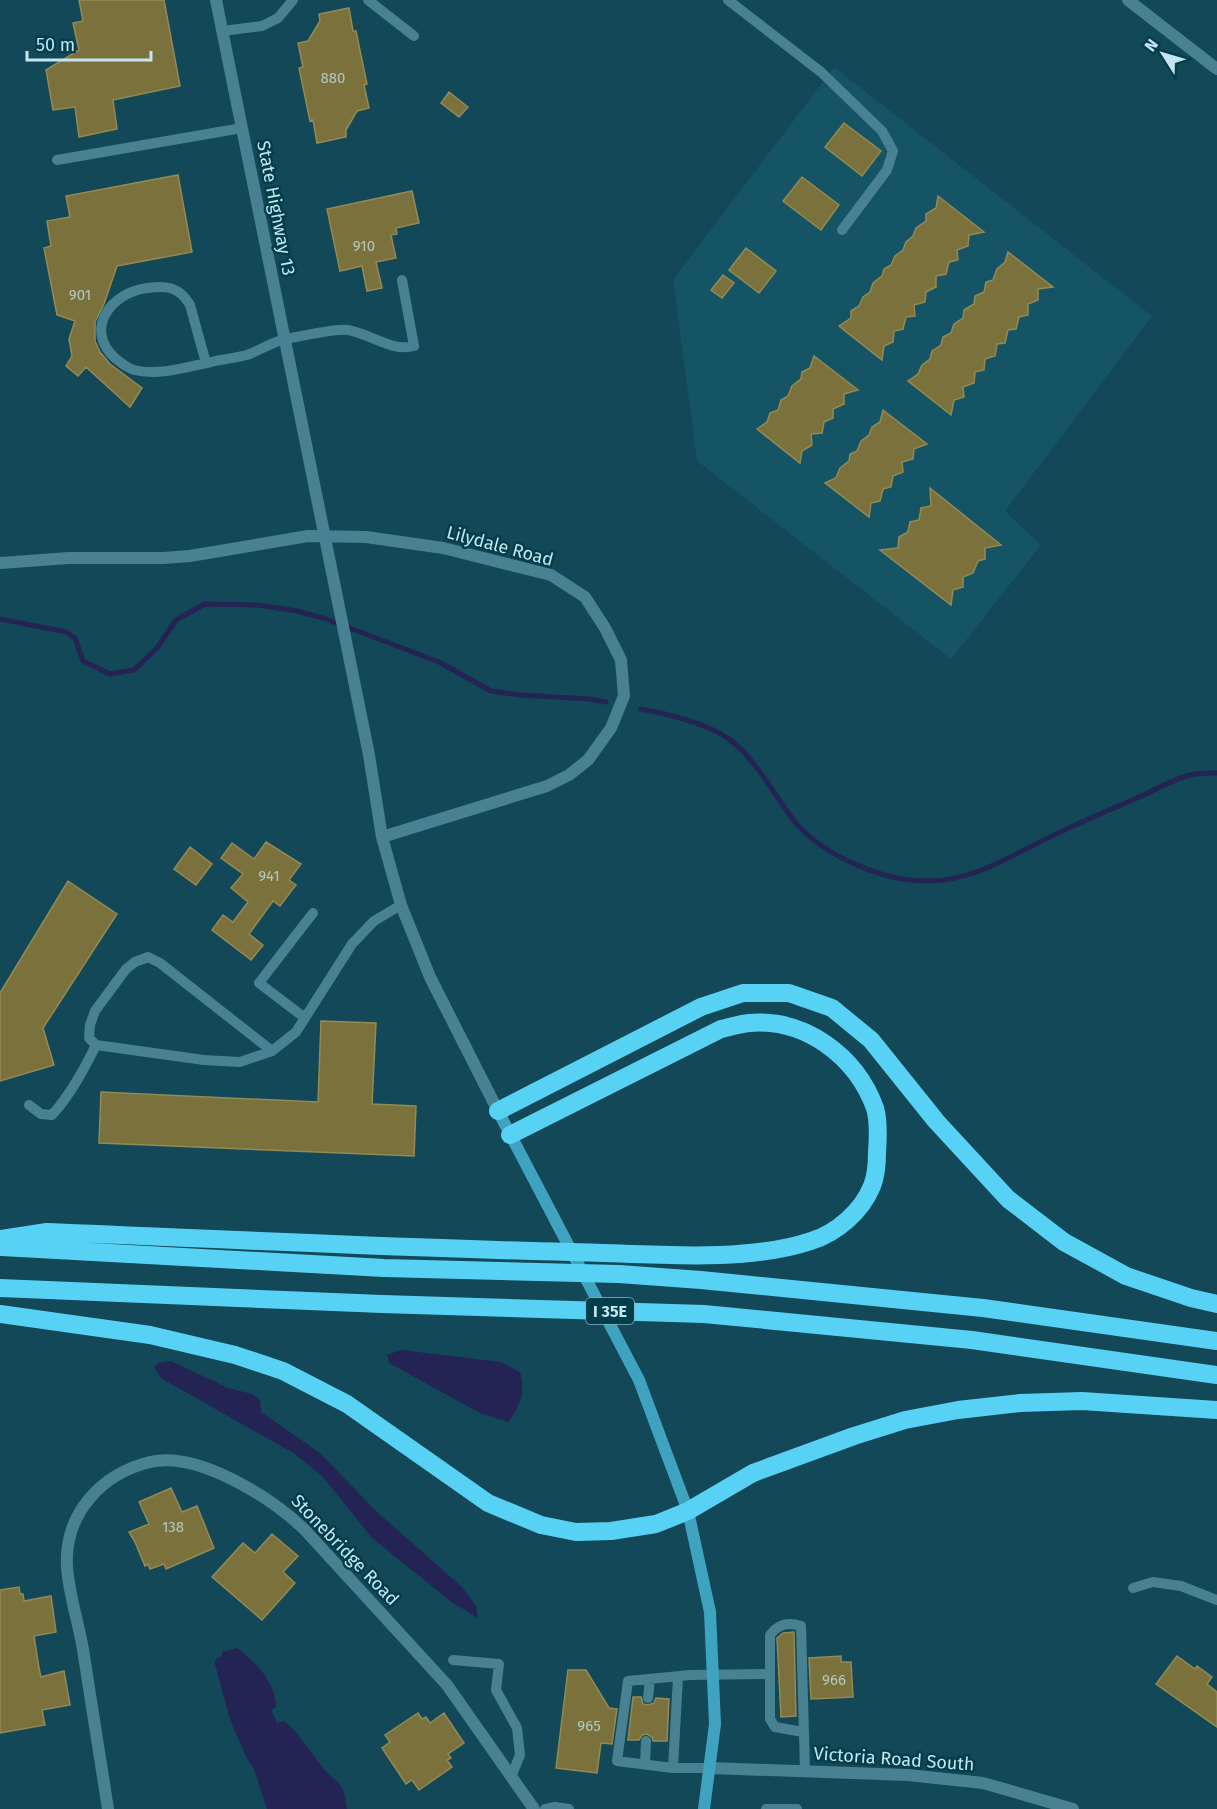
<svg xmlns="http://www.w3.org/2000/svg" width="1217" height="1809" font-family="'Fira Sans',sans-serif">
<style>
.built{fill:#145465}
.water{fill:#232354}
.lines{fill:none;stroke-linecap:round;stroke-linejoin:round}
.stream{stroke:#232354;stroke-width:5}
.building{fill:#7b713c;stroke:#938a54;stroke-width:1.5}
.service{stroke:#478192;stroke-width:10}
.minor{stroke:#478192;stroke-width:12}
.tertiary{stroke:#478192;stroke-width:12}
.secondary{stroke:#3fa3bf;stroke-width:12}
.motorway{stroke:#58d2f4;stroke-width:18}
.labels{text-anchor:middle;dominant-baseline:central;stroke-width:5;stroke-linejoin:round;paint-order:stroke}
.number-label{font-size:15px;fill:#b2c8c3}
.shield{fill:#033e4c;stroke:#8bb3bf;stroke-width:1.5}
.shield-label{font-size:16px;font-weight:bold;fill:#c5e5f0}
.street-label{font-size:18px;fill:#c5e5f0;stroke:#033e4c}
</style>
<rect width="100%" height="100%" fill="#124857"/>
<path class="built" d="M834 67 1152 316 1005 511 1041 545 951 659 697 461 673 280Z"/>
<path class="water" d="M401 1350 501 1362 520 1372C526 1391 520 1407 508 1422L480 1413 389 1363 387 1355Z
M171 1361 228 1388 252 1394 260 1400 261 1412 320 1453 377 1512 462 1587 476 1606 478 1618 453 1603 372 1538 323 1477 295 1454 161 1378 154 1367 159 1363Z
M237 1648C255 1661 276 1683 276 1707L271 1710 277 1723 284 1721C300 1734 309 1750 322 1767 327 1774 336 1779 341 1786 345 1792 346 1803 347 1809H267L254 1769 246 1757 230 1719 215 1664V1660L222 1656V1652Z"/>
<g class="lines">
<path class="stream" d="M0 619 66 632 75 638 83 661 110 674 134 670 157 648 176 620 205 604 258 605 297 611 326 619 439 662 491 691 520 695 590 699 606 702
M641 709C668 714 712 724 734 743 760 765 774 796 795 822 824 856 884 882 929 881 967 881 1003 861 1036 844 1071 826 1107 811 1144 795 1159 788 1174 779 1190 775 1198 773 1208 773 1217 773"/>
</g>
<path class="building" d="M79 0H164L180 86 113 100 117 129 79 137 75 107 53 110 46 70 79 50 73 23 83 21Z
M349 8 353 31H356L367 84 364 85 369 108 357 111 346 130V137L317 143 313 120 310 121 299 68 303 67 298 43 308 41 320 21 319 14Z
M449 92 468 107 459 117 441 103Z
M844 123 881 151 862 176 825 147Z
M178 175 192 252 117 266 104 304 95 322V341L100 352 110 364 142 388 130 407 86 367 78 376 66 366 72 356 69 339 75 321 57 315 44 248 51 246 47 221 70 217 66 196Z
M802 177 839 205 821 230 783 201Z
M412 191 419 223 396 228 397 234 391 235 396 258 376 262 382 288 367 291 362 266 340 271 327 209Z
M938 196 984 232 969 235 968 246 957 250 958 260 949 262 946 274 936 276V287L926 292 925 302 914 305 915 316 906 317 903 329 894 331 893 342 884 346 882 360 839 326 851 318V311L859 306 863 297 870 292 873 283 882 276 884 269 891 265 895 256 903 250 906 242 913 236 916 228 926 221V214L936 208Z
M746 248 776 271 759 293 729 270Z
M1008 252 1053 287 1038 289V300L1028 304V315L1019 317 1016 329 1008 330 1005 343 997 344 995 356 985 359 984 370 975 372 974 383 963 387 964 397 954 400 951 415 908 381 918 374 922 365 930 359 932 351 941 345 943 337 951 333 954 324 963 318 964 310 974 304 975 296 984 292 986 282 993 280 997 269 1005 262Z
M723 275 734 283 722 298 711 290Z
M814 356 858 390 844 394V404L833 409V418L824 422 822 433 811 434 812 445 802 451 800 463 757 429 767 422 770 413 778 410 781 400 788 396 792 386 801 379 802 372 810 368Z
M883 410 927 444 914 449 913 459 902 462 903 472 893 476 891 487 883 489 880 501 871 503 869 517 825 483 836 478 840 468 849 461 850 454 857 451 861 441 869 435 872 427 880 422Z
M930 488 1001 545 985 548V559L978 561 973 573 963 577V587L953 590 951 605 880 550 898 548 899 537 908 532 910 522 919 520 921 508 931 506Z
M266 842 301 864 289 880 296 885 280 906 273 901 249 934 263 945 251 960 212 930 223 915 233 922 248 902 231 888 243 874 221 858 232 843 254 859Z
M190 847 212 864 196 885 174 869Z
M68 881 117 914 43 1028 54 1065 0 1081V993Z
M321 1021 376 1023 372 1104 416 1106 414 1156 99 1143 101 1092 318 1102Z
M171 1488 182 1512 197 1506 214 1548 166 1569 164 1564 150 1569 148 1564 145 1566 135 1542 129 1532 149 1524 139 1502Z
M272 1534 298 1556 283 1572 295 1583 262 1620 212 1577 243 1543 255 1553Z
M19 1587 20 1594H23L24 1601 51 1596 56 1632 34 1636 39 1668 41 1677 64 1671 70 1705 42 1710 45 1725 0 1733V1590Z
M794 1632 796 1716 781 1717 777 1638 783 1633Z
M841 1656V1662H851L853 1697 811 1699 809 1658Z
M1177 1656 1195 1669 1197 1666 1212 1677 1207 1684 1217 1692V1727L1156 1684Z
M568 1670H586L609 1708 617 1709 612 1744 601 1743 597 1773 556 1768Z
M633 1697H641L643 1704 648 1705 654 1703 656 1698 669 1699 667 1741H653L652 1737 647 1734 642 1735 639 1740H628Z
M418 1713 422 1719 426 1717 430 1723 444 1713 464 1743 448 1754 451 1758 447 1760 452 1767 419 1790 412 1780 406 1784 382 1748 390 1742 385 1735Z"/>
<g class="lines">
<path class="service" d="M368 0 414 36
M728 0 821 72 882 131 893 151 887 170 842 230
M222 31 262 26 278 18 293 0
M57 160 242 128
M206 363 190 305C180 287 166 285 147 288 112 292 83 329 115 358 121 363 127 368 134 370 159 376 187 367 211 362 223 359 236 358 247 355 261 350 275 340 290 338 304 336 336 328 348 330 371 334 391 352 414 346L402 280
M305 1018 259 983 313 913
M272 1051 160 963 148 957 135 962 126 969 95 1011 90 1025 89 1038 96 1045 204 1060 240 1062 272 1051 296 1032 352 944 374 921 401 905
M29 1105 41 1114 52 1115C71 1094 84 1070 96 1045
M1133 1588 1153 1582 1181 1586 1217 1600
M453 1660 499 1664 496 1690 517 1728 520 1755 511 1777
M648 1698 650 1679
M803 1732 775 1727 770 1719V1635C778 1624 789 1622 801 1626L805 1771
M645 1764 646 1741
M673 1768 678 1677
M710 1768H673L617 1761 628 1681 690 1675 770 1674
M545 1809 555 1807 569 1809
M766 1809H797"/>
<path class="minor" d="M1128 0 1217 69
M108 1809C100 1758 92 1707 84 1656 80 1626 69 1597 67 1567 64 1514 101 1474 150 1462 198 1451 270 1497 304 1529L447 1685 534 1809"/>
<path class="tertiary" d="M216 0 369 755 382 837 401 905 430 977 498 1111
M0 563 69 558H163L190 556 308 536 366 537 443 548 551 575 585 597 605 628 621 660 624 696 611 728 588 760 569 775 547 786 382 837
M710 1768 908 1775 983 1783 1073 1809"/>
<path class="secondary" d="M498 1111 639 1380 688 1511 710 1612 715 1724 704 1809"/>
<path class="motorway" d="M498 1111 701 1007 743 993H789L832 1008 871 1040 936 1121 1008 1199 1064 1242 1126 1276 1191 1298 1217 1304
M0 1239 47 1232C221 1239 396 1248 570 1252 643 1253 743 1264 811 1241 837 1233 862 1211 872 1186 876 1176 877 1163 877 1153 878 1139 879 1121 875 1108 856 1056 805 1018 749 1023 740 1024 730 1027 721 1029L510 1135
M2 1247 384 1268 619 1274 701 1280 983 1308 1217 1341
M0 1288 382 1304 704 1314 972 1340 1217 1375
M0 1314 150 1335 235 1355 283 1371 347 1404 488 1503 541 1525 576 1532 611 1531 656 1524 688 1511 753 1473 854 1436 905 1420 958 1410 1020 1403 1082 1401 1217 1410"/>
</g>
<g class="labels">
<g class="number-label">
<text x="333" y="78">880</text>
<text x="364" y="246">910</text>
<text x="80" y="295">901</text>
<text x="269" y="876">941</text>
<text x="173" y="1527">138</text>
<text x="834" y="1680">966</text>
<text x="589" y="1726">965</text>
</g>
<rect class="shield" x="586" y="1298" width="48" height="26" rx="4.5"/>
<g class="shield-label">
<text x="610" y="1311">I 35E</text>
</g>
<g class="street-label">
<text transform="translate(276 208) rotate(79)">State Highway 13</text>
<text transform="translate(500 546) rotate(15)">Lilydale Road</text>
<text transform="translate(345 1550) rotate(46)">Stonebridge Road</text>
<text transform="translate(894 1759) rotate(4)">Victoria Road South</text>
</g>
</g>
<g transform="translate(1163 54) rotate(307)" stroke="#033e4c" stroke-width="4.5" paint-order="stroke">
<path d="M0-4.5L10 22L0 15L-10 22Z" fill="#c5e5f0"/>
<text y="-9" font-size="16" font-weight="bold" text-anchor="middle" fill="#c5e5f0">N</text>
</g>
<path d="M27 51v9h124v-9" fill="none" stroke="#c5e5f0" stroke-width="3"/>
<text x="36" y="51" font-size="18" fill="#c5e5f0" stroke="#033e4c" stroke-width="4.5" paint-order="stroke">50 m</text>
</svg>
